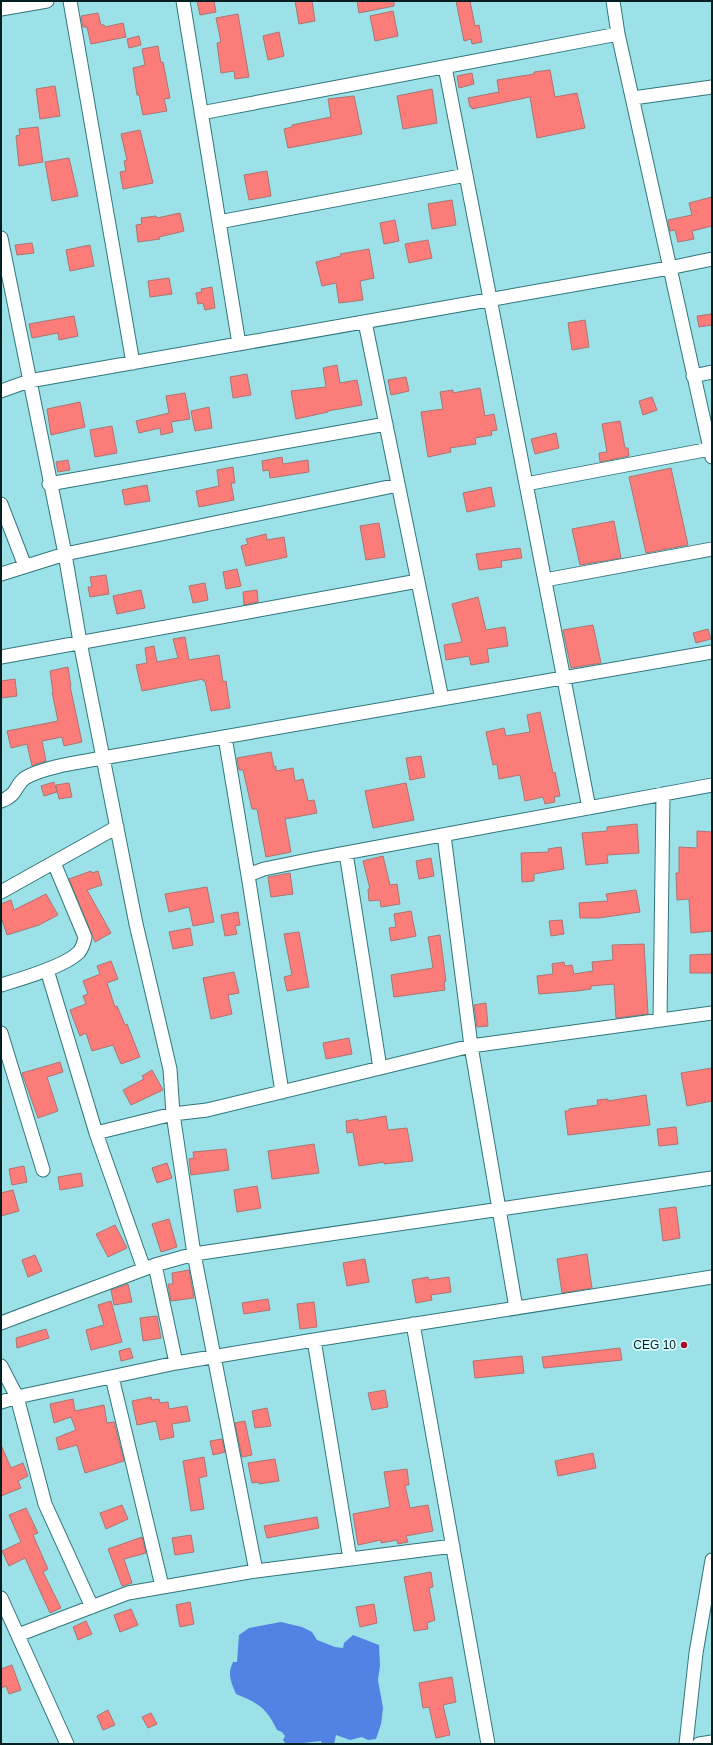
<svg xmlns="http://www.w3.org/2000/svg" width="713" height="1745" font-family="Helvetica,sans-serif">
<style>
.water{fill:#5182e4}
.building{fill:#fc7c7a;stroke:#ab7471}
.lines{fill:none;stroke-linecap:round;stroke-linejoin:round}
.minor-casing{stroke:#30767c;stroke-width:15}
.minor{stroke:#fff;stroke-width:13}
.poi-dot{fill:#a60d24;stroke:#d9fbfe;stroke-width:1.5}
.labels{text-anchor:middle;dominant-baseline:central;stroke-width:3.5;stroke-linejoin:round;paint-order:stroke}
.poi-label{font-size:12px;fill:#021f21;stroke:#d9fbfe;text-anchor:end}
</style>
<rect width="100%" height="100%" fill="#9be1e7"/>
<path class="water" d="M281 1622 302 1627 312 1632 317 1640 335 1647 343 1648 344 1643 353 1635 379 1645 380 1666 378 1680 383 1708 381 1724 376 1739 368 1740 362 1737 350 1740 336 1735 334 1744H322L321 1741C308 1742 298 1744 286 1744L283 1740 285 1736 282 1732 277 1730C266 1707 258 1703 236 1694 231 1682 227 1674 233 1662H237L239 1635 249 1628Z"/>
<path class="building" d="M197 1H214L216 12 200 15Z
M295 1H312L315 21 299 24Z
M357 1H394V6L359 13Z
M456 1H470L475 26 479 25 482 42 472 44 471 39 464 41Z
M393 11 398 36 375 41 370 16Z
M98 13 101 25H104L105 27 123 23 126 37 91 44 87 27H83L81 16Z
M238 14 249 77 235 79 234 71 221 73 217 43 221 42 216 18Z
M279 32 284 56 268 60 263 36Z
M139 36 141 45 129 48 127 39Z
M158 46 161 63 163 62 170 98 164 99 167 111 143 115 139 95H137L133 68 145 65 142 49Z
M550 70 555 97 577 93 585 128 537 138 530 97 472 109V107H470L468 98 499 92 497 80 534 74V72Z
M472 73 474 84 459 88 457 76Z
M55 86 60 116 40 119 36 89Z
M432 89 437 123 403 129 397 96Z
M354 96 362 134 288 148 284 129 292 127V125L331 117 328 99Z
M38 127 43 162 19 166 16 136 20 135 19 129Z
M140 130 153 183 123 189 120 172 126 171 124 161 127 160 121 134Z
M69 158 78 196 52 201 45 162Z
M267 171 271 196 249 200 244 175Z
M712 197V226L692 231 694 239 678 242 675 230 670 231 668 220 692 215 689 203Z
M452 200 456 225 432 229 428 204Z
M180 213 184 231 159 237 160 239 138 242 136 225 142 224 141 218 156 216 157 218Z
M395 220 399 241 384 244 380 223Z
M428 240 432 258 409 263 405 244Z
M32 243 34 253 17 255 15 245Z
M90 245 94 266 70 271 66 250Z
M369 249 374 278 360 281 363 300 339 303 336 283 322 286 316 262 341 256 340 254Z
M169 278 172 294 150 297 148 281Z
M212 287 215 308 205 310 203 303 198 304 196 293 202 292 201 289Z
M712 314V325L699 327 697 316Z
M74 316 78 336 59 340 58 333 32 338 29 324Z
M585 320 589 347 572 350 568 323Z
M337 365 340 383 357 380 362 405 328 411V412L296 419 291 391 326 387 323 368Z
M247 374 251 395 233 398 230 377Z
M406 377 409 391 391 395 388 380Z
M480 388 485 416 494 414 497 430 491 431 492 435 475 438 476 444 450 448 451 452 428 457 421 412 443 409 440 392 453 390V393Z
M185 393 190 419 171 422 173 432 161 435 160 428 139 433 136 421 169 413 166 396Z
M652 397 657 410 643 415 639 401Z
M80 402 85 427 51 435 47 409Z
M209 407 212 428 195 431 191 411Z
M620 421 625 448H628L629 456 600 462 599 453 607 452 602 424Z
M112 426 117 453 95 457 90 430Z
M556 433 559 448 535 454 531 439Z
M282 457 283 464 308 460 309 472 270 478 269 470 263 471 262 461Z
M68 460 70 470 58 472 56 462Z
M233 467 235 483H231L234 500 199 507 196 491 219 486 217 470Z
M671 468 688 545 646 553 629 477Z
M147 485 150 501 125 505 122 490Z
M491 487 495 506 467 512 463 493Z
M614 521 621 558 580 565 572 529Z
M379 523 385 557 366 560 360 526Z
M266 534 267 540 284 537 287 557 246 566 241 546 248 544 246 539Z
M520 548 522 558 501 561 502 567 479 570 476 554Z
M237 569 241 586 226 589 223 572Z
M106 575 109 594 90 597 88 587H92L90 577Z
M205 583 208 600 193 603 189 586Z
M141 590 145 608 117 614 113 596Z
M257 590 258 602 244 605 243 592Z
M478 597 486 630 505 627 508 646 487 649 489 662 471 665 469 656 446 660 444 645 462 642 452 604Z
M593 625 601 663 571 668 563 630Z
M708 629 711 639 696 643 693 633Z
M185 637 189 660 219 655 223 682 226 681 230 708 211 711 205 681H203V679L142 691 136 665 147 663 145 648 154 646 157 662 178 658 173 639Z
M68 667 71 686H70L82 742 64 746 62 737 42 741 46 761 32 766 27 744 11 748 7 731 58 721 52 692H53L50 671Z
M15 679 17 696 1 698V681Z
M540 712 553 773 555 772 560 796 554 797 555 802 545 804 543 797 525 801 520 775 499 779 497 764 493 765 486 732 504 728 506 736 530 732 527 715Z
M271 752 274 767 276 766V771L293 768 295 781 303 779 308 801 314 800 317 813 285 819 291 852 266 857 257 809H252L243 770H239L237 758Z
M421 756 425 777 410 780 406 758Z
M54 782 57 792 44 796 41 786Z
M69 783 72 797 59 799 56 785Z
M406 783 414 820 373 828 365 791Z
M637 824 639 853 607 855 608 863 586 865 582 833 607 831V827Z
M697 831 712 832V931L691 933 689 899 677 900 676 873H679V847L697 848Z
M561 847 564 869 534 874V881L522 882 521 853 549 852 548 849Z
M383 856 390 885 397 884 400 904 381 907 380 900 369 901 368 889H370L363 861Z
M431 858 434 876 419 879 416 861Z
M91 871 92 873 98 871 102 885 87 890 111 933 95 942 69 879Z
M290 873 293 894 271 897 268 877Z
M207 887 214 922 193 926 189 907 169 912 165 894Z
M636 890 640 912 599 918H580L579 903 608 901 606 894Z
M46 894 58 915 39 925 7 935 1 917V904L11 900 14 910Z
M411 911 416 936 391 941 389 928 396 927 394 914Z
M238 912 240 925 235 926 237 934 225 936 221 915Z
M562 920 564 934 551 936 549 921Z
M190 928 193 945 173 949 169 932Z
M299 932 309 987 287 991 284 977 292 975 284 934Z
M440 935 446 981 444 982 445 990 394 997 391 975 433 968 428 937Z
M644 944 648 1014 616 1018 614 984 591 986V989L577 991 539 994 537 976 553 974 552 964 564 962 565 966 572 965 574 974 593 971 592 962 613 960 612 945Z
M712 954V973H690V955Z
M111 961 118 979 107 983 115 1007 117 1006 125 1025 127 1024 140 1057 121 1064 113 1045 92 1051 86 1033 80 1036 70 1010 86 1004 83 996 88 994 83 981 100 974 97 966Z
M234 972 239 993 228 995 232 1014 211 1019 203 978Z
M486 1003 488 1026 477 1027 474 1005Z
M349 1038 352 1054 326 1059 323 1043Z
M60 1062 63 1072 47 1077 58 1111 38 1118 22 1073Z
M712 1068V1101L687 1106 681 1073Z
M152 1070 163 1090 131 1105 123 1090 144 1079 142 1076Z
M646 1095 650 1125 568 1135 565 1111H569V1109L598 1105 597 1100 608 1099V1101Z
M386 1116 388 1130 407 1128 413 1161 384 1164V1162L359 1166 353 1132 347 1133 346 1121 358 1119V1121Z
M676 1127 678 1144 659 1146 657 1129Z
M314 1144 319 1173 272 1179 268 1151Z
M226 1149 229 1170 191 1175 189 1159 194 1158 193 1152Z
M167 1163 172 1178 157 1183 152 1168Z
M24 1166 27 1182 12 1185 9 1169Z
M81 1173 83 1186 60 1190 58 1177Z
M257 1186 261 1208 237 1212 234 1190Z
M13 1190 19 1211 1 1216V1193Z
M676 1207 680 1238 663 1241 659 1209Z
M169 1219 177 1247 161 1252 152 1224Z
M115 1225 127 1248 108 1257 96 1234Z
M587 1254 592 1288 562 1293 557 1259Z
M35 1255 42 1271 28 1277 22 1260Z
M365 1259 369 1282 347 1286 343 1263Z
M189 1270 194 1298 171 1301 168 1284H173L172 1273Z
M428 1277 429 1280 449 1277 451 1292 431 1295 432 1300 416 1303 412 1280Z
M128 1284 132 1302 114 1305 111 1290Z
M268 1299 270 1310 244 1314 242 1303Z
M111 1301 122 1342 91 1350 86 1330 104 1325 98 1305Z
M314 1302 317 1327 300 1329 297 1304Z
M157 1316 161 1338 143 1341 140 1318Z
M46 1329 49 1338 17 1348 16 1338Z
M130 1348 133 1358 121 1361 119 1351Z
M620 1348 622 1360 544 1368 542 1357Z
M522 1356 524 1373 475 1378 473 1361Z
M385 1390 388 1407 372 1410 368 1393Z
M151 1397 152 1400 159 1399 160 1403 168 1402 169 1409 187 1406 190 1421 172 1424 174 1437 160 1440 156 1421 137 1425 132 1401Z
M73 1399 75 1411 104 1405 107 1423 114 1422 124 1461 85 1473 77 1445 59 1450 56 1438 76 1430 71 1417 54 1423 50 1404Z
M267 1408 271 1426 255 1428 252 1411Z
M245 1421 252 1455 242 1457 235 1423Z
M222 1439 225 1452 213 1455 210 1441Z
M1 1445 11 1468 23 1463 28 1476 18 1481 21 1488 1 1496Z
M593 1453 596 1468 558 1476 555 1461Z
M204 1457 207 1476 199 1478 204 1509 191 1511 183 1461Z
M275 1459 279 1481 259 1484V1482L252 1483 248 1463Z
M407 1469 409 1485H405L410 1508 428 1505 433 1531 406 1536 408 1542 398 1544 397 1540 381 1543V1540L358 1545 353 1514 390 1507 384 1472Z
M122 1505 128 1519 106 1529 100 1513Z
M26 1508 38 1533 33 1535 48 1569 43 1572 61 1608 50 1613 25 1558 9 1566 2 1551 21 1542 9 1515Z
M317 1517 319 1528 267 1538 264 1526Z
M191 1535 194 1552 175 1555 172 1538Z
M142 1537 146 1553 124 1559 132 1583 122 1586 108 1549Z
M431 1572 433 1587 429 1588 435 1620 427 1623 428 1629 414 1631 404 1577Z
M190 1602 194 1624 180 1627 176 1605Z
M374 1604 377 1623 360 1627 356 1607Z
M131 1609 138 1625 120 1632 114 1615Z
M86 1621 92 1634 78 1640 73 1627Z
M12 1665 21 1690 9 1694 6 1686 1 1688V1669Z
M452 1677 456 1702 443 1705 450 1735 436 1738 429 1707 423 1708 419 1683Z
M108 1710 115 1725 103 1730 97 1716Z
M151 1713 157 1724 148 1728 142 1717Z"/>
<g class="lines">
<g class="minor-casing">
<path id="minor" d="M70 1 133 363
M183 1 239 344
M613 1 618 34 712 457
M1 9 47 1
M445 67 589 808
M633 98 712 87
M201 113 618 34
M219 222 466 175
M1 238 65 554 80 642 136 924 170 1069 173 1114 194 1254 256 1571
M365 322 442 699
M693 376 712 372
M1 391 29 381 669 268 712 259
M49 484 386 424
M526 484 710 449
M1 504 25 566
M1 574 65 554 398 485
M545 580 712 549
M1 657 418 581
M225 737 248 875 282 1092
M1 801C19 794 14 786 25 778 43 767 81 762 103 758L712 652
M444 835 471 1046 516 1308
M346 853 380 1068
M248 875 264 869 313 859 712 785
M1 892 117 827
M47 970 96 1133 144 1269
M1 985C21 979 66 966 79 952 83 947 84 943 85 937L54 863
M660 1020 663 794
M1 1033 43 1170
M96 1133 173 1114 207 1110 471 1046 712 1013
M155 1265 176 1363
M1 1323 155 1265 194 1254 712 1178
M413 1324 488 1744
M314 1340 350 1559
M1 1366 17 1397 45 1504 92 1607
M112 1377 162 1586
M1 1402 17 1397 176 1363 314 1340 712 1277
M1 1598 67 1744
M18 1635 128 1593 256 1571 453 1546
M686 1744 696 1653 712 1560
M699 1744 712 1742"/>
</g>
<use href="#minor" class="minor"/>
</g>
<circle class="poi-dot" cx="684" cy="1345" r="4"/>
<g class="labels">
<g class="poi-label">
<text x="676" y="1345">CEG 10</text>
</g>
</g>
<rect width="713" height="1745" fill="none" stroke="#021f21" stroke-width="4"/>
</svg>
